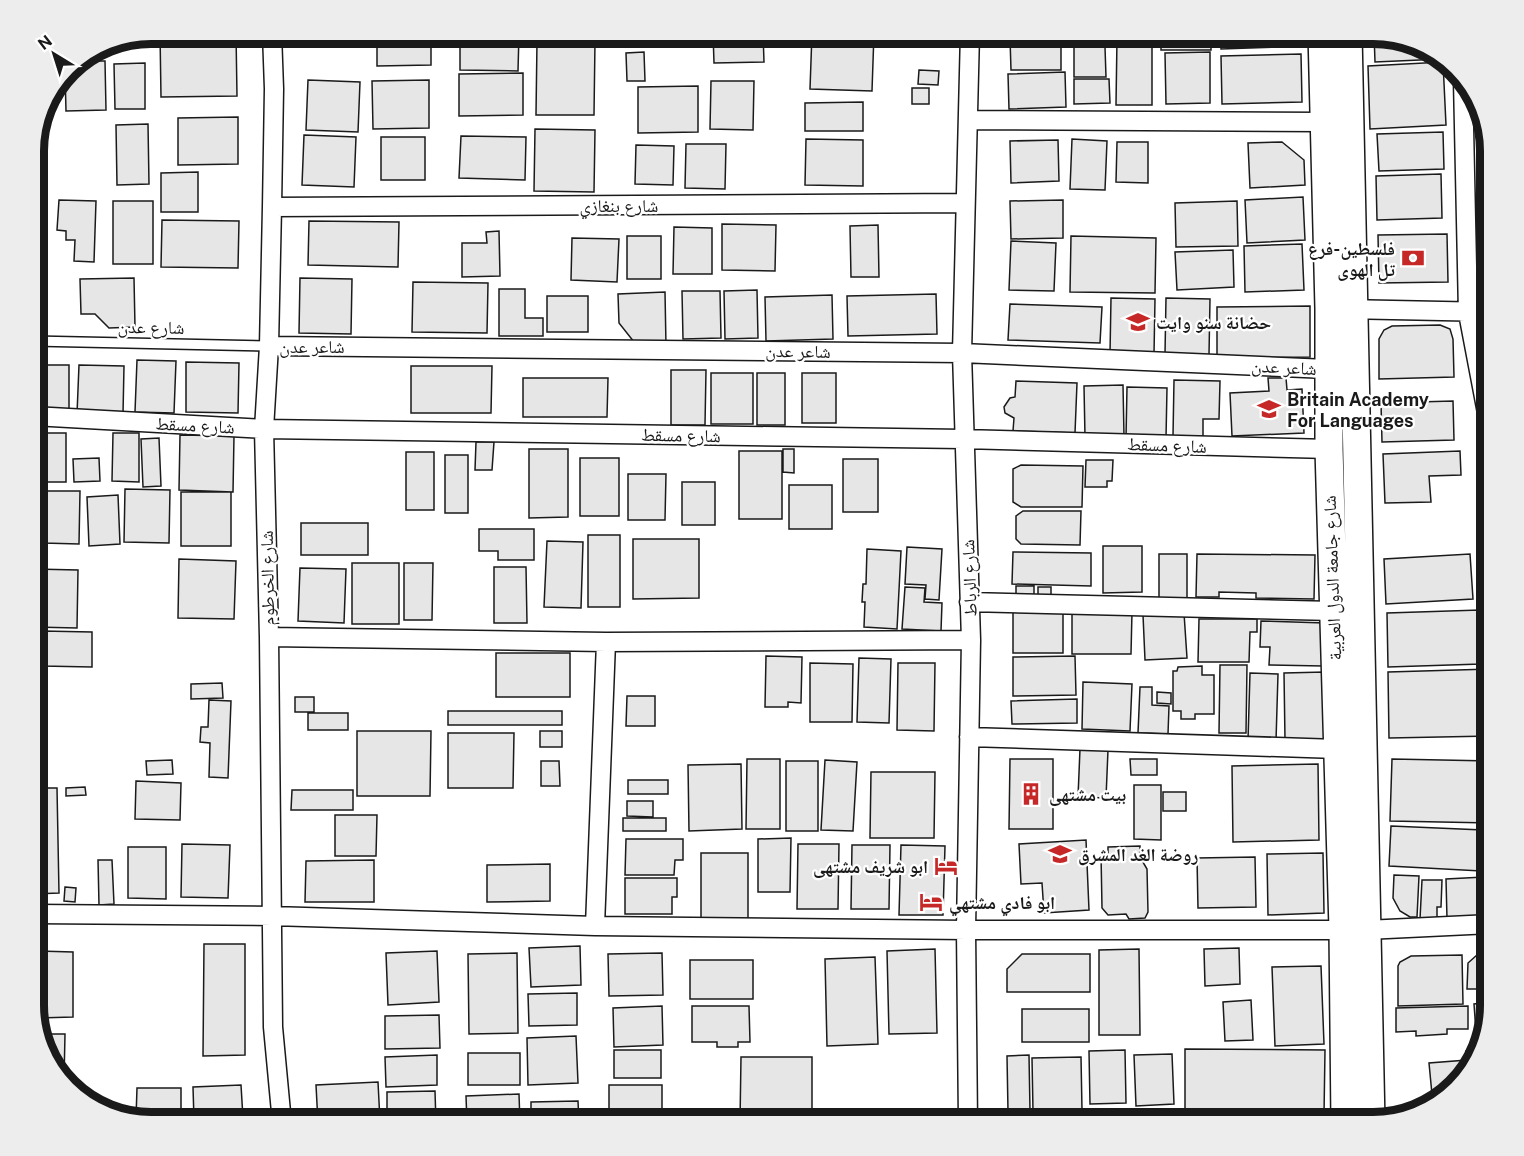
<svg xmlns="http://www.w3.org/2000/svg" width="1524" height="1156" font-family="'Public Sans','Noto Naskh Arabic',sans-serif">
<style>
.building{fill:#e6e6e6;stroke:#1a1a1a;stroke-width:1.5}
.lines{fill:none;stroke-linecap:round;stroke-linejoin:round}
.lane-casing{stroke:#1a1a1a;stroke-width:12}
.street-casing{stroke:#1a1a1a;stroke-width:21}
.secondary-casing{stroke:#1a1a1a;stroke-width:30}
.lane{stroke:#fff;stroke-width:9}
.street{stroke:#fff;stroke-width:18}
.secondary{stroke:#fff;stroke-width:27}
.labels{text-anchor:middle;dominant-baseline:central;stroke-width:4.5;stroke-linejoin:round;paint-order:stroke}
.street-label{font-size:18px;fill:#1a1a1a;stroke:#fff}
.poi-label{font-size:18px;font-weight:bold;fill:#1a1a1a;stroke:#fff;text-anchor:start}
.rim{fill:none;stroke:#1a1a1a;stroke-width:8}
</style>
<rect width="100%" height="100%" fill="#fff"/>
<path class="building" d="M160 33H236L237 96 161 97Z
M377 33H431V65L377 66Z
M460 33H519L518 71 460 70Z
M713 33H763L764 62 714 63Z
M812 33H874L872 91 810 89Z
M1161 33H1211V50H1161Z
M1220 33H1302L1303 46 1221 49Z
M1374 33 1441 56 1442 59 1375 62Z
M1061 37V70H1011L1010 38Z
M1152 37V105H1116L1117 38Z
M537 41H595L594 115H536Z
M1074 47H1105L1106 77H1074Z
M644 52 645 81H627L626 53Z
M1210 52V103L1166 104 1165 53Z
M1301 54 1302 102 1222 104 1221 56Z
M75 61H105L106 110 66 111 65 72Z
M1443 62 1446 125 1370 129 1368 66Z
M145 63V109H115L114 64Z
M919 70 939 71 938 85 918 84Z
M1065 72 1066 107 1009 109 1008 74Z
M523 73V115L459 116V74Z
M1074 79H1109L1110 103 1074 104Z
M308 80 360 82 358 132 306 130Z
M429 80V128L373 129 372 81Z
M711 81H754L753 130 710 129Z
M698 86V132L638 133V87Z
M912 88H929V104H912Z
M863 102V131H805V103Z
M238 117V164L178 165V118Z
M148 124 149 184 117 185 116 125Z
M535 129 595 130 594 192 534 191Z
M1443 132 1444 169 1379 171 1377 134Z
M304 135 356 137 354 187 302 185Z
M461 136 526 137 525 180 459 178Z
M381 137H425V180H381Z
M806 139 863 140V186L805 185Z
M1072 139 1107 141 1105 190 1070 189Z
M1058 140 1059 181 1011 183 1010 141Z
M1117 142H1148V183L1116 182Z
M1282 142 1304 160 1305 185 1250 188 1248 143Z
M686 144H726L725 189 685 188Z
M636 145 674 146 673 185 635 184Z
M198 172V212H161V173Z
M1441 174 1442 218 1377 220 1376 176Z
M1491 177V211H1480L1478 178Z
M1303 197 1305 240 1247 243 1245 200Z
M59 200 96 201 94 262 74 261 75 240H66V231L57 230Z
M1063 200V238L1011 239 1010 201Z
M113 201H153V264H113Z
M1237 201 1238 246 1176 247 1175 203Z
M33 203H46L45 265 33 264Z
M162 220 239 221 238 268 161 267Z
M309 221 399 222 398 267 308 265Z
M722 224 776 225 775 271 722 270Z
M878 225 879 277H851L850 226Z
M674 227 712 228V274H673Z
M499 231 500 276 462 277V243H487L486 232Z
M1447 234 1448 282 1379 283 1378 235Z
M627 236H661V279H627Z
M1071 236 1156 238 1155 293 1070 292Z
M572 238 619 239 617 282 571 280Z
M1011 241 1056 243 1054 291 1009 290Z
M1302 244 1304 290 1245 292 1244 246Z
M1233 250 1234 287 1177 290 1175 252Z
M134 278 135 327 109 328 95 314H81L80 279Z
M300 278 352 279 351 334 299 333Z
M33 279H40L39 333H33Z
M413 282 488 283 487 333 412 332Z
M499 289H525V318H543V336H499Z
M757 290 758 338 725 339 724 291Z
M682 291H720L721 338 683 339Z
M665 292 666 346 638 347 619 323 618 294Z
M936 294 937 334 848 336 847 296Z
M832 295 833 339 766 341 765 297Z
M547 296H588V332H547Z
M1111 298 1155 299 1154 354H1110Z
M1166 298 1210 299 1209 355 1165 354Z
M1010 304 1102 307 1100 343 1008 340Z
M1310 306V357L1217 358V307Z
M1440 325 1450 329 1453 339 1454 377 1379 379V339L1384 330 1392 326Z
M137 360 176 361 174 413 135 412Z
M186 362 239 363 238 413 186 412Z
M35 365H69V409H35Z
M79 365 124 366 123 414H77Z
M411 366H492L491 413H411Z
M671 370H706L705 425H671Z
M711 373H753V424H711Z
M757 373H785V425H757Z
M802 373H836V423H802Z
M523 378H608L607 417H523Z
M1268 378H1286L1287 390 1302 389 1304 433 1232 436 1230 393 1269 391Z
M1174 380 1220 381 1219 419H1203V437L1173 436Z
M1016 381 1077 383 1075 433 1013 431 1014 418 1005 413 1004 407 1010 398 1015 397Z
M1123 385 1124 436 1085 437 1084 386Z
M1127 387 1167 388 1166 438H1126Z
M1453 401 1454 440 1382 442 1381 403Z
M33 433H66V482H33Z
M113 433H139V482L112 481Z
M180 435 234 436 233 492 179 490Z
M159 438 161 486 143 487 141 439Z
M476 442H494L492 470H475Z
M529 449H568V517L529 518Z
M783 449H794V473L783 472Z
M739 451H782V519H739Z
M1460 451 1461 475 1429 476 1431 502 1385 503 1383 454Z
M406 452H434V510H406Z
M445 455H468V513H445Z
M99 458 100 481 74 482 73 459Z
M580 458H619V516H580Z
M843 459H878V512H843Z
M1086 460H1113L1112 481H1107V487H1085Z
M1021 465 1083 466 1082 507H1021L1013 502V469Z
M628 474H666L665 520H628Z
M682 482H715V525H682Z
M789 485H832V529H789Z
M125 489 170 490 169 543 124 542Z
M44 491H80L79 544 43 543Z
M181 492H231V546H181Z
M118 495 120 544 89 546 87 497Z
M1023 511H1081L1080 545 1021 544 1016 539V516Z
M301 523H368V555H301Z
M479 529H534V560H498V551H479Z
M588 535H620V607H588Z
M633 539H699V598L633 599Z
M547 541 583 542 581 608 544 607Z
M1103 546H1142V592L1103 593Z
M907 547 942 549 939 600 925 599 926 585 905 584Z
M867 549 901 551 897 629 864 627 865 602H862L863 584H866Z
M1013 552 1091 553V586L1012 584Z
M1159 554H1187V603H1159Z
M1197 554 1315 555 1314 599 1256 598V593L1219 592V597H1196Z
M1470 554 1473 599 1386 604 1384 559Z
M179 559 236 561 234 619 178 618Z
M352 563H399V624H352Z
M404 563H433L432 620H404Z
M494 567H526L527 623H494Z
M300 568 346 569 344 623 298 621Z
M33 569 78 570 77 628 33 627Z
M1016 586H1034V598H1016Z
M905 587 925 588 924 602 942 603 941 631 902 629Z
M1038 587H1051V601H1038Z
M1013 608H1063V653H1013Z
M1480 610 1481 664 1388 667 1387 613Z
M1072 612H1132L1131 654H1072Z
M1184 613 1187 658 1145 660 1143 615Z
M1199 619H1257V632H1250L1249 662H1198Z
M1261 621 1325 623 1323 666 1269 665 1270 647H1260Z
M42 631 92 632V667L42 666Z
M496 653H570V697H496Z
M766 656 802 657 801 703 788 702V707H765Z
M1075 656 1076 695 1013 696V657Z
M859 658 891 659 889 723 857 722Z
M810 663 853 664 852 722H810Z
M898 663H935L934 731 897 730Z
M1220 665H1247L1246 733H1219Z
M1202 666V675H1214V714H1195V719H1181V711H1173V671H1177L1178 667Z
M1491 669V736L1389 738 1388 672Z
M1325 672V739L1285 740 1284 673Z
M1250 673 1278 674 1276 741 1248 740Z
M1083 682 1132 684 1130 731 1082 729Z
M222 683 223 698 191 699V684Z
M1140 687H1152V705L1169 706 1168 734 1138 733Z
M1157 692 1171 693V704L1157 703Z
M627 696H655V726H626Z
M295 697H314V712H295Z
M1077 699V723L1012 724 1011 701Z
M209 700 231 701 228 778 209 777 210 743 200 742 201 727H208Z
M448 711H562V725H448Z
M308 713H348V730H308Z
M357 731H431L430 796H357Z
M540 731H562V747H540Z
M448 733H514L513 788H448Z
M1080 749 1108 750 1106 798 1078 797Z
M747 759H780V829H746Z
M1010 759H1053V829H1009Z
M1130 759H1157V775H1131Z
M1392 759 1491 761V823L1390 821Z
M172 760 173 774 147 775 146 761Z
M825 760 857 762 853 831 821 830Z
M541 761H559L560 786H541Z
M786 761H818V831H786Z
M741 764 742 829 689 831 688 765Z
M1318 764 1319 840 1233 842 1232 766Z
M33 765H44V783H33Z
M871 772H935L934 838H870Z
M628 780H668V794H628Z
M136 781 181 783 180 820 135 819Z
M1134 785H1161V840L1134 839Z
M85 787 86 795 66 796V788Z
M33 788H57L59 893 33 894Z
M292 790H353V810H291Z
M1163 792H1186V811H1163Z
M627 801H653V817L627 816Z
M335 815H377L376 856H335Z
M623 818H666V831H623Z
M1391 826 1483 830 1481 871 1389 866Z
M1487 831H1491V865H1489Z
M791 838 790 892H758V839Z
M626 839H683V860H675L674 875H625Z
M1086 840 1089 910 1044 913 1042 883 1021 884 1019 844Z
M182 844 230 845 228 898 181 897Z
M798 844H839L838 909H797Z
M852 845H890L889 909H851Z
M901 845 945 846 943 915H899Z
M1140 846V857L1147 869 1148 912 1145 918 1129 919 1126 914 1108 915 1102 908 1101 854H1108V847Z
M128 847H166V899L128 898Z
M701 853H748V919H701Z
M1323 853 1324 913 1268 915 1267 854Z
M1255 857 1256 907 1198 908 1197 858Z
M98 860H112L114 904 99 905Z
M374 860V902H305L306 861Z
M550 864V901L487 902V865Z
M1394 875 1419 876 1417 917H1410L1400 911 1393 898Z
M1484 877 1486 917 1447 919 1446 879Z
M625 878H677V897H672V914H625Z
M1422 880H1442L1441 907H1437V919H1420Z
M65 887 76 888 75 902 64 901Z
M204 944H245V1055L203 1056Z
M580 946 581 985 531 987 529 948Z
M1239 948 1240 984 1205 986 1204 949Z
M935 949 937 1033 889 1034 887 951Z
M1139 949 1140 1035H1099V950Z
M38 951 73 952V1017L38 1018Z
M437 951 439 1002 388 1005 386 953Z
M517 953 518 1033 469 1034 468 954Z
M662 953 663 995 609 996 608 954Z
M1022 954H1090V992H1007V969Z
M1462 955 1463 1004 1398 1006V966L1400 962 1411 956Z
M1477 955H1491V989H1467L1468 963Z
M875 957 878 1044 827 1046 825 959Z
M690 960H753V999H690Z
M1321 966 1324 1044 1275 1046 1272 967Z
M577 993V1025L529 1026 528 994Z
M1251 1000 1253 1040 1225 1041 1223 1002Z
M1491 1002V1006L1477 1046 1474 1004Z
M662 1006 663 1045 614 1047 613 1008Z
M692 1006H749L750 1042H738V1047H717V1042H692Z
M1468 1006V1029H1447V1034L1416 1036V1031L1396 1032V1008Z
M1022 1009H1089V1042H1022Z
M439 1015 440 1048 385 1049V1016Z
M39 1034H65L64 1081 45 1058Z
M576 1036 578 1083 528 1085 527 1038Z
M1185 1049 1325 1050 1324 1115H1185Z
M614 1050H661V1078H614Z
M1125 1050 1126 1103 1090 1104 1089 1051Z
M1476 1050 1467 1077 1433 1105 1429 1063 1467 1060 1466 1051Z
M468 1053H520V1085H468Z
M1172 1054 1174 1104 1136 1106 1134 1055Z
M437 1055V1085L386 1087 385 1057Z
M1029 1055 1030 1111H1008L1007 1056Z
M741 1057H812V1122H740Z
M1081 1057 1082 1110 1033 1111 1032 1058Z
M378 1082 380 1121 318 1123 316 1085Z
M241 1085 243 1118 194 1120 193 1087Z
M609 1085H662V1123H609Z
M137 1088H181V1123H150L136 1118Z
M435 1091 436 1123H387V1092Z
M519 1094 520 1123H467L466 1096Z
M578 1101 579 1123H531V1102Z
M872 1111V1123H836V1113Z
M935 1113V1123H874V1115Z
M1211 1118 1235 1119V1123H1183V1121H1211Z"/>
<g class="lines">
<g class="lane-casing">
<path id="lane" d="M33 341 269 346"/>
</g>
<g class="street-casing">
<path id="street" d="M272 33 274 89 272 207 269 346 264 429 269 637 273 1027 282 1123
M1463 80 1468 313 1491 434
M968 120 1323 122
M272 207 965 203
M1343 309 1491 312
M269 346 962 353 1327 369
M33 416 264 429 963 439 1329 449
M969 602 1333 611
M269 637 606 642 971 640
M969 737 1337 749
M33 914 272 916 595 926 966 930H1366L1491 924
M595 926 606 642
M968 1123 966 930 971 640 962 353 970 33"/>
</g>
<g class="secondary-casing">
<path id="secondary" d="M1322 33 1329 309V449L1343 929 1345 1123
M1348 33 1371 1123"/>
</g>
<use href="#lane" class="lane"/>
<use href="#street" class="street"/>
<use href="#secondary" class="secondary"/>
</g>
<defs>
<g id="bank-bare" transform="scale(1.8)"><path d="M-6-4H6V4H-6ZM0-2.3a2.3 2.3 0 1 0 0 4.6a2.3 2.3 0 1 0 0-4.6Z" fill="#c62828" stroke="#fff" stroke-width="2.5" paint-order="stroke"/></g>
<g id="school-bare" transform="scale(1.8)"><path d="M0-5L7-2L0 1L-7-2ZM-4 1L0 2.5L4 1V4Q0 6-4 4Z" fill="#c62828" stroke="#fff" stroke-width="2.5" paint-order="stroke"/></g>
<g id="university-bare" transform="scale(1.8)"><path d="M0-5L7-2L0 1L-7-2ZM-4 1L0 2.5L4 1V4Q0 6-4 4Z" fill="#c62828" stroke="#fff" stroke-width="2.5" paint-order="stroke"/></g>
<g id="building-bare" transform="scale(1.8)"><path d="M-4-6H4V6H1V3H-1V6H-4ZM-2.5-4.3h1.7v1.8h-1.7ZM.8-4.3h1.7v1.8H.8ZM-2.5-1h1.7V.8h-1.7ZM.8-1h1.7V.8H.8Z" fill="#c62828" stroke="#fff" stroke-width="2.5" paint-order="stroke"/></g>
<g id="hotel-bare" transform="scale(1.8)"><path d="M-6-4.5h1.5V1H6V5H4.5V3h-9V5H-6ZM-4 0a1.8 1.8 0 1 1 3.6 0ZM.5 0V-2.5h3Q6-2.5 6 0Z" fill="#c62828" stroke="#fff" stroke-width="2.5" paint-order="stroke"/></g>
</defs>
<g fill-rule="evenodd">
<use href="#bank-bare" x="1413" y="258"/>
<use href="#school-bare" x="1138" y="322"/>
<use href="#university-bare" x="1269" y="409"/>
<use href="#building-bare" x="1031" y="794"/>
<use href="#school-bare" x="1060" y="854"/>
<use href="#hotel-bare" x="946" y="866"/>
<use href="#hotel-bare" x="931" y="902"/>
</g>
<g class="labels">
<g class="street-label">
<text x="619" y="205">شارع بنغازي</text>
<text transform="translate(151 327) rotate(1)">شارع عدن</text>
<text x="312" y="346">شاعر عدن</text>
<text transform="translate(798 351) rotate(1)">شاعر عدن</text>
<text transform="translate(1284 367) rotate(3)">شاعر عدن</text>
<text transform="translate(195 425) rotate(3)">شارع مسقط</text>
<text transform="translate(681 435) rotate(1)">شارع مسقط</text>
<text transform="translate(1167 445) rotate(2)">شارع مسقط</text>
<text transform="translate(267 578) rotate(-91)">شارع الخرطوم</text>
<text transform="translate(969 578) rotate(-92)">شارع الرباط</text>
<text transform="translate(1332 578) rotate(-92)">شارع جامعة الدول العربية</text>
</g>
<g class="poi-label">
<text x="1395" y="248" text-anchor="end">فلسطين-فرع<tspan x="1395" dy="21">تل الهوى</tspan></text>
<text x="1156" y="322">حضانة سنو وايت</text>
<text x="1287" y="399">Britain Academy<tspan x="1287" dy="21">For Languages</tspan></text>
<text x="1049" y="794">بيت مشتهى</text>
<text x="1078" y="854">روضة الغد المشرق</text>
<text x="928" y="866" text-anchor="end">ابو شريف مشتهى</text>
<text x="949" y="902">ابو فادي مشتهي</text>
</g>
</g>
<path d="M0 0H1524V1156H0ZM151 44H1373A107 107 0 0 1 1480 151V1005A107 107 0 0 1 1373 1112H151A107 107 0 0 1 44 1005V151A107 107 0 0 1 151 44Z" fill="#ededed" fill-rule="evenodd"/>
<path class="rim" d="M151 44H1373A107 107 0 0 1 1480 151V1005A107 107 0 0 1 1373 1112H151A107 107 0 0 1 44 1005V151A107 107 0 0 1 151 44Z"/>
<g transform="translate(54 54) rotate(322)" stroke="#ffffff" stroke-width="4.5" paint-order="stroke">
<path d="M0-4.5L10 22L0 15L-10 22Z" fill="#1a1a1a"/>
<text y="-9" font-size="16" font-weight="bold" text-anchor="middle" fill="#1a1a1a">N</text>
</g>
</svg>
